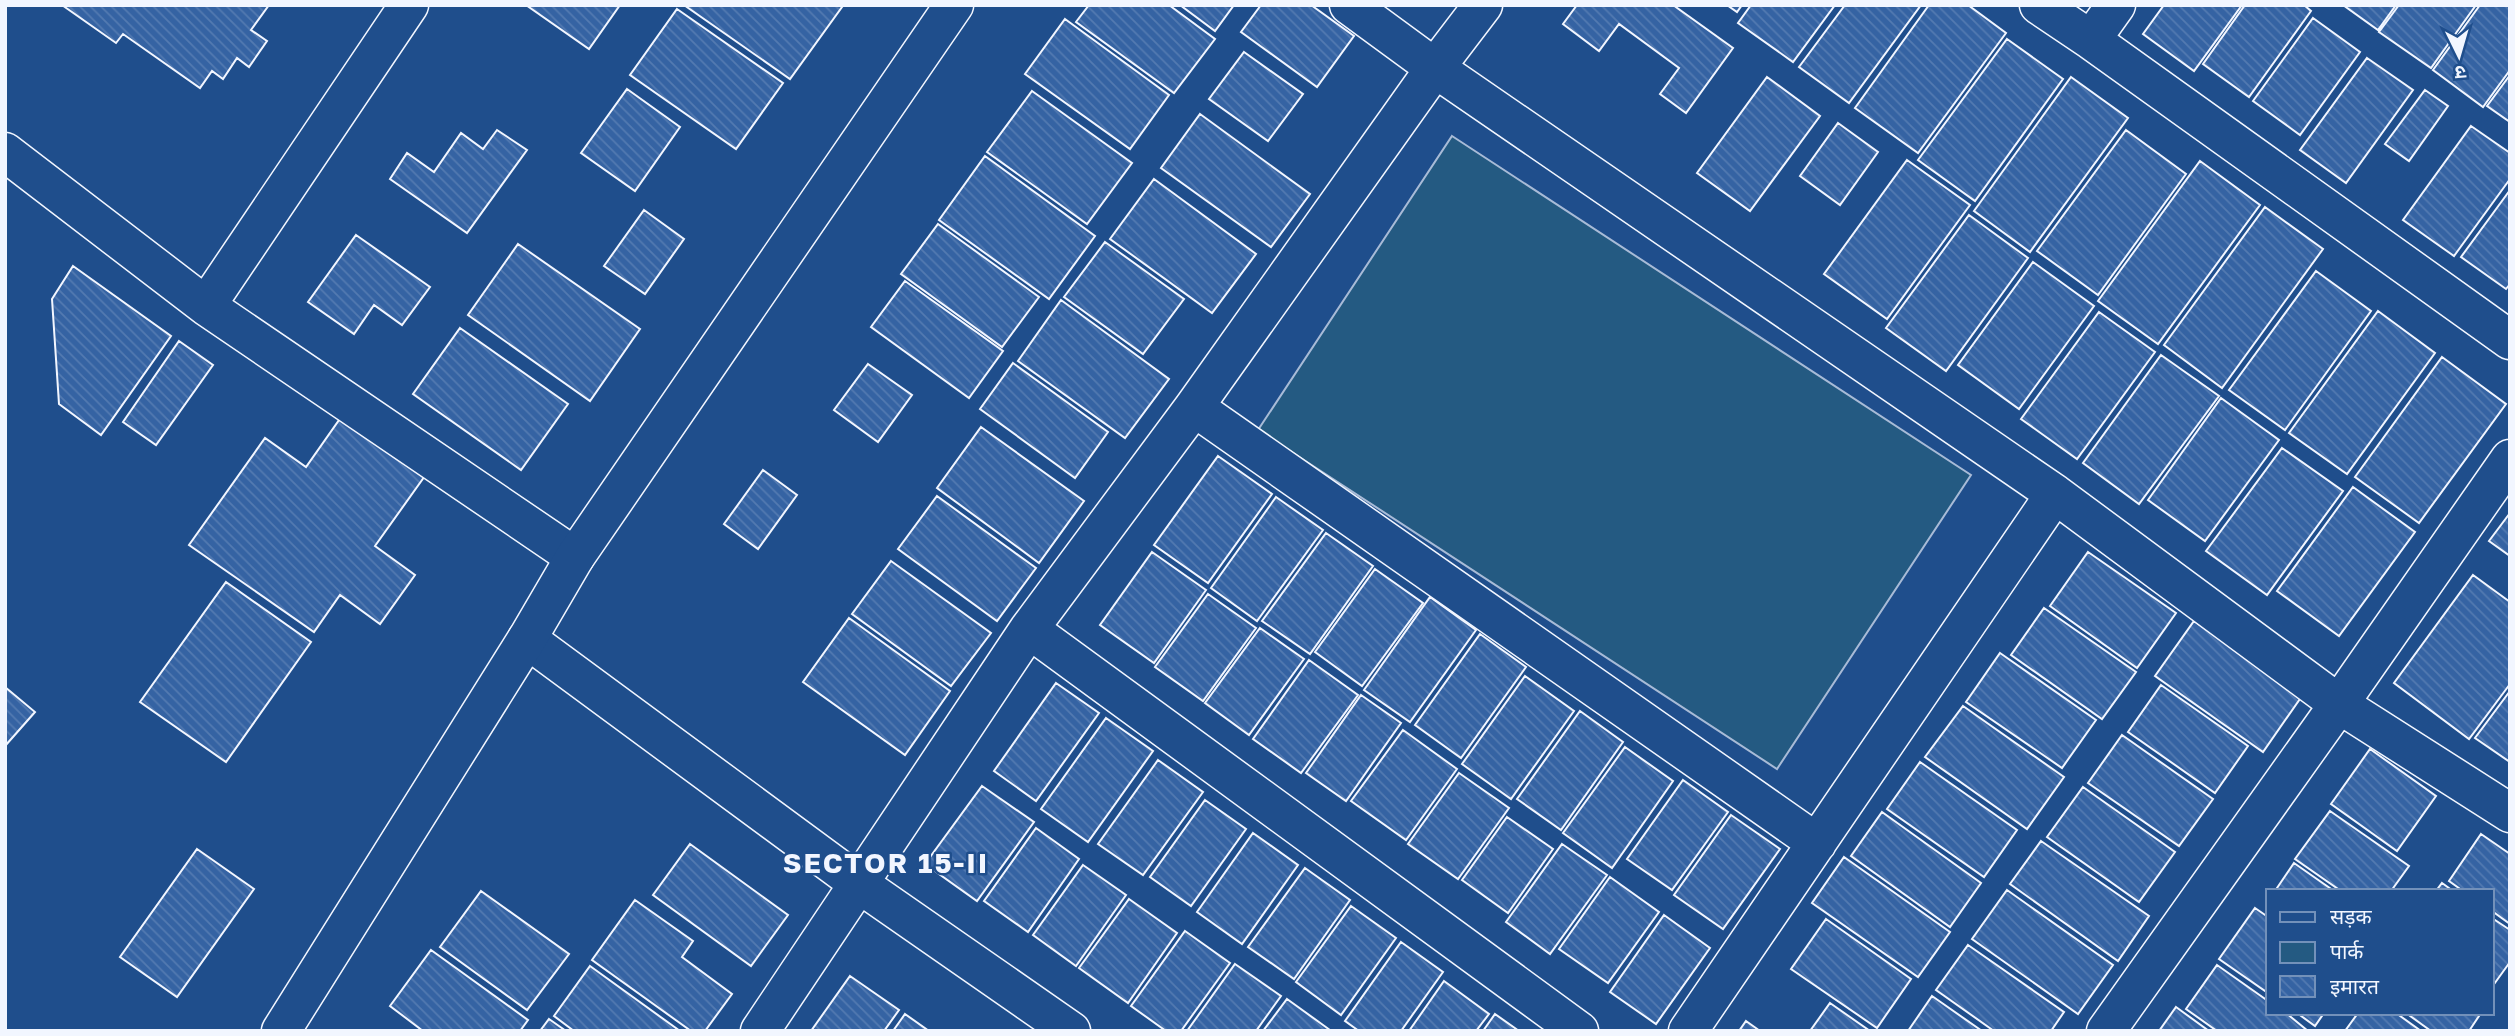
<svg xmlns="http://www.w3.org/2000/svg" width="2515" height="1036" font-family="'Golos Text','Noto Sans Devanagari',sans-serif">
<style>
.green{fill:#245a82;stroke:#a8bbd7;stroke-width:2}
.building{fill:url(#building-back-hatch);stroke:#f2f6ff;stroke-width:2}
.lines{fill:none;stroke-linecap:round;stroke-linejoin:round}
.street-casing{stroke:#f2f6ff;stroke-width:41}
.secondary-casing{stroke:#f2f6ff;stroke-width:41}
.street{stroke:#1f4e8c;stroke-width:38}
.secondary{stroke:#1f4e8c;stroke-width:38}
.labels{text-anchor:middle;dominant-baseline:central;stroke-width:5;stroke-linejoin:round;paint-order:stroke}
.district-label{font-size:28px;font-weight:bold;letter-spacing:2px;fill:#f2f6ff;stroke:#1f4e8c}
</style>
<defs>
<pattern id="building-back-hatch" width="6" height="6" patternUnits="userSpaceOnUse" patternTransform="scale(1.75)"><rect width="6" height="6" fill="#3563a3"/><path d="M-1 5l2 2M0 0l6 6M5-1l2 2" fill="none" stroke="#537ab1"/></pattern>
</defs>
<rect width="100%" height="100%" fill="#1f4e8c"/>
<path class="green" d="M1452 136 1971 475 1777 769 1258 430Z"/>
<path class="building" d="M62 5H269L251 30 267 41 249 67 237 58 223 79 212 71 200 88 123 34 116 43Z
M526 5H620L589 49Z
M684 5H839L842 7 790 79Z
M1089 5H1169L1215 39 1174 93 1076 22Z
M1180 5H1234L1215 31Z
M1261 5H1311L1354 36 1317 87 1241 32Z
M1577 5H1673L1733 48 1686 113 1660 94 1679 68 1619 24 1599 51 1563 24Z
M1727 5H1742L1737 12Z
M1751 5H1835L1793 62 1738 23Z
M1845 5H1921L1849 103 1799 67Z
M1929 5H1968L2006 33 1918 153 1855 108Z
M2164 5H2242L2194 71 2143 34Z
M2245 5H2304L2311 11 2249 97 2203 64Z
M2343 5H2396L2378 30Z
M2399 5H2476L2431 68 2379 32Z
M2480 5H2510V70L2483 107 2433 70Z
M677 9 783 83 736 149 630 75Z
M2313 18 2360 52 2300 135 2253 101Z
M1065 19 1169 95 1130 149 1025 74Z
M2007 39 2063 79 1975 201 1918 160Z
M1244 52 1303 94 1268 141 1209 99Z
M2367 58 2413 90 2346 183 2300 150Z
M2510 75V122L2487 106Z
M1767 77 1820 116 1750 211 1697 173Z
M2071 77 2128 118 2030 252 1974 211Z
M627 89 680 127 635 191 581 153Z
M2425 90 2448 106 2409 161 2385 144Z
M1032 91 1132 163 1087 224 987 152Z
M1200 114 1310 194 1271 247 1161 168Z
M1838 123 1878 152 1840 205 1800 176Z
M2471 126 2510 153V179L2454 256 2403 220Z
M497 130 527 150 467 233 390 179 407 153 434 172 461 133 483 149Z
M2126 130 2186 174 2098 295 2037 251Z
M985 156 1095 236 1049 299 939 220Z
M1907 160 1970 205 1887 319 1824 274Z
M2200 161 2260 205 2158 344 2098 301Z
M1154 179 1256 254 1212 313 1110 239Z
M2510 190V284L2506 289 2461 257Z
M2265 207 2323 249 2222 388 2164 345Z
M644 210 684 239 645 294 604 266Z
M1969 215 2028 258 1946 371 1886 328Z
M938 224 1039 297 1002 347 901 274Z
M356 235 430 287 402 325 374 305 354 334 308 302Z
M1105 242 1184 299 1143 354 1064 297Z
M518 244 640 329 590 401 468 315Z
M2033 262 2094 306 2019 409 1958 365Z
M73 266 171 336 101 435 59 404 52 299Z
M2316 271 2371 311 2285 430 2229 390Z
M905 281 1003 351 969 398 871 327Z
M1061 300 1169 379 1125 438 1018 361Z
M2378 311 2435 353 2347 474 2289 433Z
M2099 312 2155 352 2077 459 2021 419Z
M460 328 568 404 521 470 413 394Z
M179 341 213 365 156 445 123 422Z
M2161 355 2219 396 2139 504 2083 463Z
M2442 357 2506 404 2419 523 2355 477Z
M1013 363 1108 432 1075 478 980 409Z
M868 364 912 395 878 442 834 410Z
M2221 398 2279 440 2205 541 2148 500Z
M344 413 427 473 375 546 415 575 380 624 340 595 314 632 189 545 265 438 306 467Z
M981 427 1084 501 1039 563 937 488Z
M2282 448 2343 491 2267 595 2206 551Z
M1218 456 1272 494 1208 583 1154 545Z
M763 470 797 495 758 549 724 524Z
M2353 487 2415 532 2339 636 2277 591Z
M937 496 1036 568 997 621 898 549Z
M1276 497 1323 530 1257 621 1211 588Z
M2510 513V556L2489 541Z
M1326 533 1373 566 1310 654 1262 621Z
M1152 552 1206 590 1154 663 1100 625Z
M2088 552 2176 613 2137 668 2050 606Z
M891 561 991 633 951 686 852 614Z
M1375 569 1423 603 1362 686 1315 652Z
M2473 575 2510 602V684L2469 739 2394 683Z
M226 582 311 642 226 762 140 702Z
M1208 594 1256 628 1203 701 1155 667Z
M1430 597 1476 630 1410 722 1364 690Z
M2044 608 2136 672 2102 719 2011 655Z
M849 618 950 691 905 755 803 682Z
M2194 621 2302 696 2263 752 2155 676Z
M1260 628 1304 659 1249 735 1205 703Z
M1480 634 1526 667 1461 758 1415 725Z
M2000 653 2096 720 2062 768 1966 702Z
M1309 660 1358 695 1301 773 1253 739Z
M1525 676 1574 711 1511 799 1462 764Z
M1056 683 1099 713 1036 801 994 771Z
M2161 685 2248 746 2215 793 2128 732Z
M5 687 35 712 5 746Z
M2510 691V762L2475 738Z
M1361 695 1401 723 1346 801 1306 773Z
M1963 706 2064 777 2027 829 1925 757Z
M1580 711 1623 742 1561 830 1517 799Z
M1106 718 1153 751 1088 842 1041 809Z
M1403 730 1457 769 1406 840 1351 801Z
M2122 735 2213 799 2179 846 2088 783Z
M1625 747 1673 781 1612 868 1563 833Z
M2370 749 2436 796 2397 851 2331 804Z
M1158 760 1203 792 1143 875 1098 844Z
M1920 762 2017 830 1984 877 1887 809Z
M1459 773 1509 808 1458 879 1408 844Z
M1683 780 1728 812 1672 890 1627 859Z
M982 786 1034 822 977 901 925 864Z
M2083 787 2175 852 2139 902 2047 837Z
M1205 800 1246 829 1191 906 1150 877Z
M2330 811 2409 866 2391 891H2341L2295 859Z
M1882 812 1981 883 1950 927 1851 856Z
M1731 815 1780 849 1723 929 1674 895Z
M1507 817 1553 849 1508 913 1462 880Z
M1036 828 1079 859 1028 932 984 901Z
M1253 833 1298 865 1242 944 1197 912Z
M2481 834 2510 854V924L2492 911V891H2463L2449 881Z
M2041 841 2149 916 2118 961 2010 884Z
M690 844 788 915 751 966 653 895Z
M1562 844 1607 875 1550 954 1506 922Z
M197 849 254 889 177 997 120 957Z
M1844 857 1950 932 1918 977 1812 903Z
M2294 863 2334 891H2275Z
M1083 865 1126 895 1076 966 1033 935Z
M1305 868 1350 900 1294 979 1248 947Z
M1610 877 1659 912 1608 983 1559 949Z
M2442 883 2453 891H2436Z
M2007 890 2113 965 2078 1014 1972 939Z
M481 891 569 954 527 1010 440 947Z
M1129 899 1177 933 1128 1003 1079 968Z
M635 900 693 941 682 957 732 994 705 1031H691L592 960Z
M1351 906 1396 938 1341 1015 1296 982Z
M2255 908 2268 917V993L2219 959Z
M1664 915 1710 948 1656 1024 1610 992Z
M2492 918 2510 930V962L2492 987Z
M1826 919 1911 979 1877 1028 1791 969Z
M1185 931 1230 963 1181 1031H1166L1131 1006Z
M1401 942 1443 972 1401 1031H1359L1345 1021Z
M1968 945 2064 1012 2051 1031H1994L1936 990Z
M431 950 528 1020 520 1031H423L390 1006Z
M1235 964 1281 996 1256 1031H1187Z
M2217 965 2268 1001V1013H2286L2308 1031H2217L2186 1009Z
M590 966 680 1031H574L554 1016Z
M850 976 899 1010 884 1031H811Z
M1444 981 1489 1014 1476 1031H1409Z
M1932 996 1982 1031H1908Z
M1287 999 1330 1030 1329 1031H1263Z
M1830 1003 1870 1031H1810Z
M2176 1007 2209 1031H2159Z
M2297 1013H2324L2315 1026Z
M2358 1013H2396L2421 1031H2345Z
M2406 1013H2481L2469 1031H2431Z
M905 1014 929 1031H893Z
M1495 1014 1519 1031H1483Z
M549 1019 566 1031H540Z
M1746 1021 1760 1031H1739Z"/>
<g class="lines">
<g class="street-casing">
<path id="street" d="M1349 5 1435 68 2055 494 2339 704 2510 813
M2039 5 2091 40 2510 340
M2091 40 2116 5
M5 152 206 306 575 557
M206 306 409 5
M1194 407 1817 843
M1029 629 1579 1031
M527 639 858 883 1071 1031
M760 1031 1029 629 1194 407 1435 68 1483 5
M1688 1031 2055 494
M2106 1031 2339 704 2510 459"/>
</g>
<g class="secondary-casing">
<path id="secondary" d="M281 1031 527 639 575 557 954 5"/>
</g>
<use href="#street" class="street"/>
<use href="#secondary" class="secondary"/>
</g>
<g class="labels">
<g class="district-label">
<text x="886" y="862">SECTOR 15-II</text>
</g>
</g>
<rect width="2515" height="1036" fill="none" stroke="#f2f6ff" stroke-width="14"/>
<rect x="2266" y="889" width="228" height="126" fill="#1f4e8c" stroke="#7391ba" stroke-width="2"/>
<rect x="2280" y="912" width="35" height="10" fill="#1f4e8c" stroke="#7391ba" stroke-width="2"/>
<text x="2330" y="924" font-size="21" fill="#f2f6ff">सड़क</text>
<rect x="2280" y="942" width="35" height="21" fill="#245a82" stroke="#7391ba" stroke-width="2"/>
<text x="2330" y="959" font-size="21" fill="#f2f6ff">पार्क</text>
<rect x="2280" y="976" width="35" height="21" fill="url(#building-back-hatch)" stroke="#7391ba" stroke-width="2"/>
<text x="2330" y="994" font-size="21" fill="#f2f6ff">इमारत</text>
<g transform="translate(2459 56) rotate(175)" stroke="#1f4e8c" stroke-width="5" paint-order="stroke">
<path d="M0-5L12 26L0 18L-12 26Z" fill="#f2f6ff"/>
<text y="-10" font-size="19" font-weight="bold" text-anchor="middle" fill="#f2f6ff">उ</text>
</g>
</svg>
